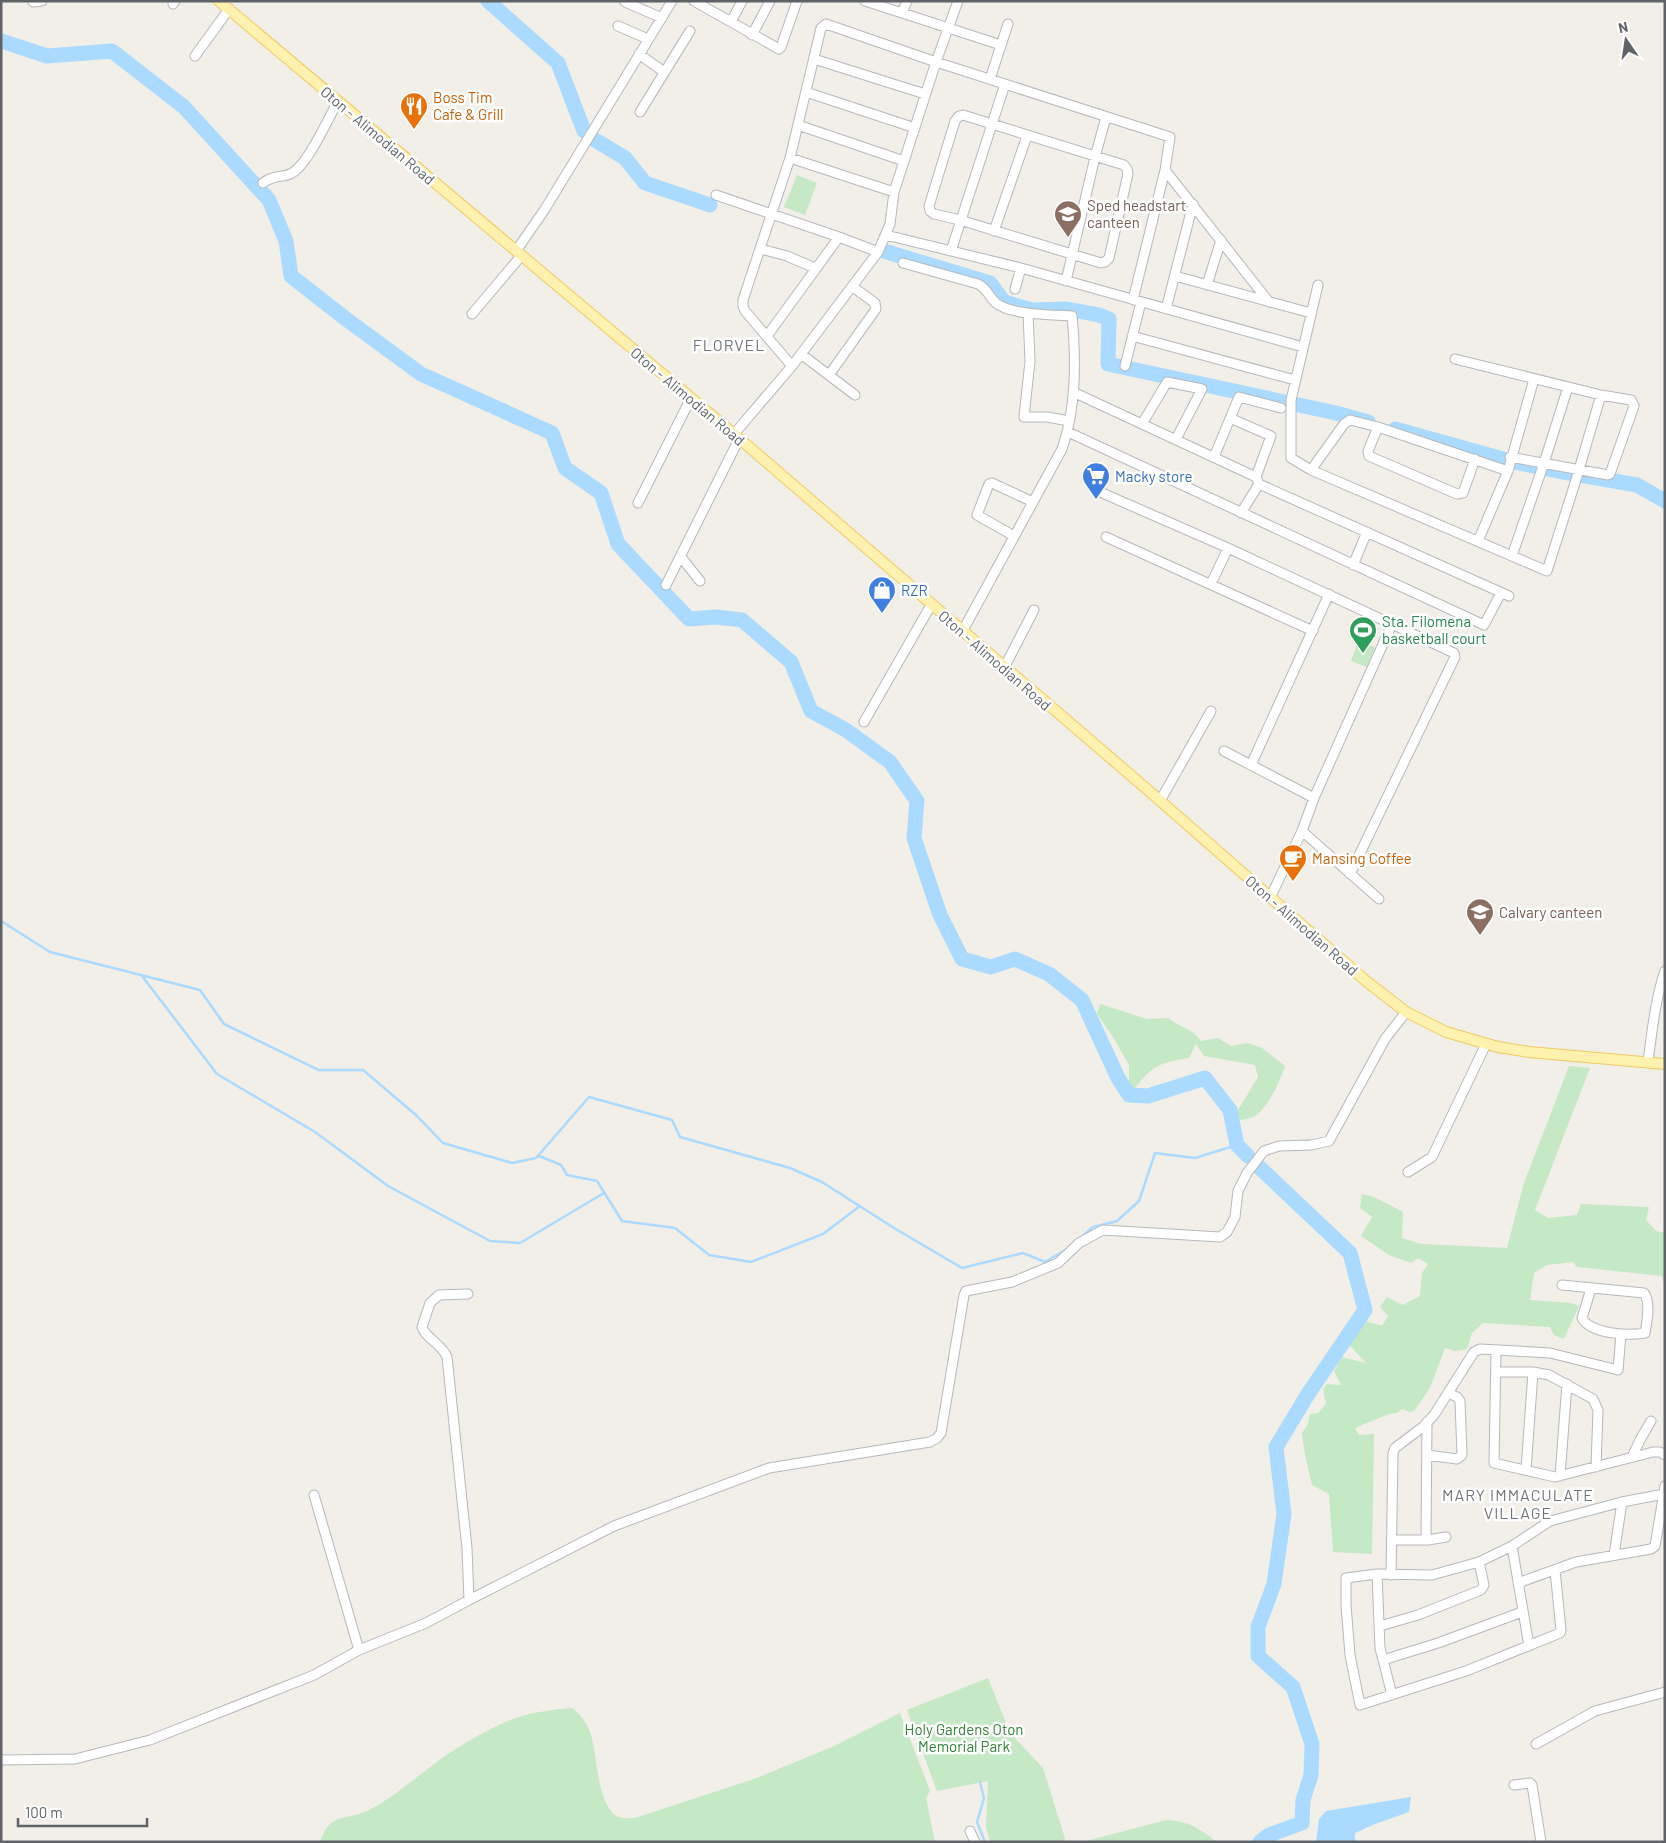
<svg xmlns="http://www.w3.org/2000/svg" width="1666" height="1843" font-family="Barlow,sans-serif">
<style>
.green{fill:#c5e8c5}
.water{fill:#aadaff}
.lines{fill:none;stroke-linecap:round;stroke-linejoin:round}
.stream{stroke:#aadaff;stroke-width:2.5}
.river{stroke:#aadaff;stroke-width:15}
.minor-casing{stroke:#b5b8bc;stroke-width:11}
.major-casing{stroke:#f2c960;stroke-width:12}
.minor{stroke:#fff;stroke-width:9}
.major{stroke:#fff2af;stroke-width:10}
.labels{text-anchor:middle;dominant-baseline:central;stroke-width:5;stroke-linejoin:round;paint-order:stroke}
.food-label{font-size:15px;fill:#c56008;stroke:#fff;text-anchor:start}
.street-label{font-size:15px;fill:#5f6368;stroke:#fff}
.education-label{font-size:15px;fill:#785e54;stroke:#fff;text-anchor:start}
.shop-label{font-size:15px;fill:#366cbe;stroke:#fff;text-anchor:start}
.leisure-label{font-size:15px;fill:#27864d;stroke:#fff;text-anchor:start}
.park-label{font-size:15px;fill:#348238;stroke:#fff}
.neighbourhood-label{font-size:16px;letter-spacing:1px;fill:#70757a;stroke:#fff}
</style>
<rect width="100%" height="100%" fill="#f1efe8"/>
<path class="green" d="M797 175 817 183 805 215 784 207Z
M1358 641 1375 647 1367 667 1351 661Z
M1100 1004 1147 1019 1168 1018C1180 1028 1194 1029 1201 1041L1218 1038 1231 1046 1248 1043 1262 1048 1285 1066C1280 1081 1268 1109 1253 1117 1250 1119 1244 1119 1241 1120L1235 1115 1258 1077 1255 1065 1204 1056 1196 1044 1189 1058C1159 1063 1153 1065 1134 1089L1129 1086V1065L1113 1037 1097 1014Z
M1569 1066 1590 1068 1535 1210 1548 1218 1577 1215 1581 1204 1649 1207 1646 1220 1656 1231 1665 1233V1289L1662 1276 1577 1267 1573 1262 1547 1265 1534 1273 1530 1300 1571 1303 1579 1306 1564 1339 1554 1335 1550 1327 1483 1323 1472 1333 1467 1349 1455 1351 1445 1348 1430 1388 1414 1411 1410 1412 1402 1409 1397 1413 1389 1414 1355 1428 1359 1435 1374 1434 1372 1554 1333 1552 1329 1494 1312 1485 1305 1455 1302 1433 1308 1424 1310 1414 1318 1413 1326 1404 1323 1389 1327 1384 1341 1385 1334 1371 1342 1357 1366 1363 1341 1336 1355 1318 1382 1326 1388 1316 1380 1307 1387 1297 1403 1305 1420 1296 1422 1273 1428 1264 1418 1258 1411 1263 1389 1255 1361 1236 1372 1217 1360 1208 1362 1194 1374 1197 1403 1212 1402 1238 1421 1244 1507 1248 1524 1183Z
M988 1678 1010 1733 1043 1768 1066 1842H990L986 1827 988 1781 937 1791 907 1710Z
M572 1708C580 1714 586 1722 590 1732 598 1753 596 1808 619 1817 624 1819 630 1818 635 1818L754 1779 832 1747 900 1713 930 1791 926 1798 935 1842H320C331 1810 346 1822 371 1809 394 1797 412 1780 433 1765 453 1749 478 1735 501 1724 524 1713 548 1710 572 1708Z
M1166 1820C1190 1821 1198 1828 1217 1842H1083Z"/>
<path class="water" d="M1411 1797 1409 1812 1375 1824 1355 1833V1842H1316L1319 1819 1326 1811Z"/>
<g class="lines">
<path class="stream" d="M1 921 50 952 200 990 224 1024 319 1070H363L416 1115 443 1143 512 1163 536 1158 589 1097 672 1120 680 1137 790 1168 822 1182 894 1228 962 1268 1023 1253 1045 1262 1067 1249
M142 976 217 1074 315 1132 388 1186 490 1241 520 1243 604 1193
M539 1156 561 1165 567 1175 597 1181 622 1221 675 1228 709 1255 751 1262 823 1234 860 1206
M1079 1239 1093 1227 1117 1221 1139 1201 1155 1153 1195 1158 1237 1145
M980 1782 984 1798 977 1822 985 1842"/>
<path class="river" d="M488 1 558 63 584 131
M1 41 47 56 112 51 184 107 269 200 286 241 291 276 346 319 421 374 552 433 565 468 601 493 618 544 689 619 716 617 742 620 791 662 811 711 846 730 890 762 917 801 914 838 940 915 962 959 991 967 1015 959 1049 974 1082 1000 1118 1078 1129 1095 1148 1096 1205 1078 1230 1110 1237 1145 1248 1156
M595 140 625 158 645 183 710 205
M884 251 990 283 1004 302 1032 310 1067 309 1099 315 1109 319 1108 364 1336 413 1368 422
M1395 429 1503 459
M1514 462 1539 467
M1547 469 1573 474
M1580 475 1637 485 1665 501
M1259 1167 1350 1253 1365 1310 1308 1394 1276 1447 1284 1514 1274 1584 1258 1627V1656L1293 1687 1312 1744 1311 1775 1303 1800 1302 1823 1269 1835 1260 1842"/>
<g class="minor-casing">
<path id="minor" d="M694 1 779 49 781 47 797 1
M865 1 1001 45
M33 2 42 1
M625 2 662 18
M173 4 175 1
M902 13 907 1
M731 22 742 1
M618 26 648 39
M752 35 770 1
M639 54 664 72
M195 56 229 9
M814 59 925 94
M990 79 1008 24
M806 92 915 128
M640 112 690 31
M963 115 1124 165 1127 169 1128 174 1109 258 1105 262 1101 263 960 220 934 214 930 211 929 206 955 121 959 116Z
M798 125 904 161
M790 158 894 192
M1165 170 1269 302
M263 183C276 173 282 179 292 173 308 164 328 119 338 101
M716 195 839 237 878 252
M994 231 1027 136
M886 235 1021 268 1303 347
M761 249 787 256 815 268
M516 251 545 209 672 1
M951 251 1005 84
M903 263 978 284C988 289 988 296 996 303 1010 315 1054 315 1072 316 1076 357 1076 409 1062 449L962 632
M1175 276 1311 313
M1066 281 1095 157 1106 117
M1207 285 1221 240
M1318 285 1291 400V458L1311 470 1547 571 1575 483 1601 395
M1015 289 1021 268
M1166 309 1193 204
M1028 313 1030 361 1024 417H1047L1069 421
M472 314 521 256
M767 336 839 237
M1132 336 1295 380
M801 354 855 395
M1455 359 1601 395 1631 400 1634 406 1610 474 1608 475 1510 457
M792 366 745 311 743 306V300L790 158 821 28 826 24 936 62 1170 137 1165 170 1133 300
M1125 366 1141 302
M829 375 876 309 875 303 853 287
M1073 392 1256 477 1259 484 1509 596
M1230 418 1271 436 1256 477
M1142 424 1167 382 1202 389 1176 439
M1378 427 1368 451 1369 456 1457 494 1463 493 1475 459
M1068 432 1484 625 1501 593
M734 434 792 366 878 252 890 224 894 192 936 62 958 1
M1214 457 1239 397 1281 408
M1311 470 1344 424 1350 420 1378 427 1508 471
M1100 492 1228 548 1454 653 1455 657 1350 874
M638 503 691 398
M1241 513 1259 484
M1014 536 977 515 989 484 992 483 1033 502
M1106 537 1313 631
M1478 541 1508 471 1534 379
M1512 556 1544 463 1568 387
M681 557 700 581
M1353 565 1367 532
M1211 584 1228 548
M666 585 739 439
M1004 668 1034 610
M864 722 931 605
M1224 751 1314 798
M1251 765 1329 594
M1160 801 1211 711
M1302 831 1379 899
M1270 898 1302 831 1314 798 1392 624
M1648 1062C1652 1032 1655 1000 1665 971
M1408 1172 1432 1157 1486 1044
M1562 1285 1644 1293C1651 1302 1647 1322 1645 1333 1628 1336 1591 1334 1582 1318L1591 1289
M468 1294 439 1295 430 1303 422 1327C426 1339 441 1343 447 1357L467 1548 469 1600 614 1526 769 1468 930 1442 937 1438 941 1433 964 1295 966 1291 1012 1282 1058 1263 1079 1243 1103 1230 1220 1237 1227 1232 1235 1217 1238 1191 1247 1173 1264 1151 1279 1146 1311 1145 1329 1141 1385 1039 1406 1012
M1496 1350 1494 1463 1555 1477 1653 1452H1660L1665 1455
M1496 1372H1533L1549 1375 1593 1399 1598 1410 1596 1467
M1427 1455 1457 1459 1462 1455 1460 1401 1457 1397 1448 1393
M1632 1457 1640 1440 1651 1421
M1526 1470 1533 1372
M1560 1476 1567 1384
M1392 1540H1428L1446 1537
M1426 1540 1427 1422
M1512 1546 1529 1646
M1614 1555 1622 1502
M1555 1570 1561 1630 1560 1633 1466 1671 1360 1705 1350 1655 1346 1605V1578L1377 1574 1432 1575 1479 1562 1512 1546 1550 1521 1622 1502 1664 1494
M1377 1574 1380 1648 1392 1695
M1391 1575 1393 1453 1395 1448 1424 1426 1434 1415 1474 1352 1480 1349 1550 1353 1618 1370 1621 1334
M1518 1583 1576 1562 1651 1549 1655 1546 1665 1486
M1380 1626 1418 1615 1481 1590 1484 1585 1479 1562
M359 1650 426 1623 469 1600
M1383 1660 1438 1643 1522 1612
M1536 1744 1595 1711 1665 1692
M1 1760 75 1759 150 1740 314 1675 359 1650 314 1495
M1514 1785 1530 1783 1532 1785 1541 1842
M970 1831 975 1842"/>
</g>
<g class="major-casing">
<path id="major" d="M219 1 734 434 1149 791 1366 981 1406 1012 1446 1032 1498 1047 1529 1052 1665 1064"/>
</g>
<use href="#minor" class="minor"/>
<use href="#major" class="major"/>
</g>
<defs>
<g id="restaurant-pin" transform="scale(1.4375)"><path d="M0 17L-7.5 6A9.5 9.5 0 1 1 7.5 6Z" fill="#e8710a" stroke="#fff"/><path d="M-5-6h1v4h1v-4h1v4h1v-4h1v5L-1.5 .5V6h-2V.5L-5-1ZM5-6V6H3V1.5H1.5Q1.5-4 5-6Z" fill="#fff"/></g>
<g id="school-pin" transform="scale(1.4375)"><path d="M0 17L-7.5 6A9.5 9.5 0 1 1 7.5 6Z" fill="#8d6e63" stroke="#fff"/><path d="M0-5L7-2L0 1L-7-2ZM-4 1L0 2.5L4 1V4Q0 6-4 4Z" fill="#fff"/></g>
<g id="supermarket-pin" transform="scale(1.4375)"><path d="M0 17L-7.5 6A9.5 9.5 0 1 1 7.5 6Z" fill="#3f7fe0" stroke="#fff"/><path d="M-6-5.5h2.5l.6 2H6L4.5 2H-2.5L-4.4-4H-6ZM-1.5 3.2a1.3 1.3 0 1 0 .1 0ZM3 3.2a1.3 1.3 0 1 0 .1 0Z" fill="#fff"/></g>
<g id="shop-pin" transform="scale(1.4375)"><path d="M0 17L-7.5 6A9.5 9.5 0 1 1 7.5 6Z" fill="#3f7fe0" stroke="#fff"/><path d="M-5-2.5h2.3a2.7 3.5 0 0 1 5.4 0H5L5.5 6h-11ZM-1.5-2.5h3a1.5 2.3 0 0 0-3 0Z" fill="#fff"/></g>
<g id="stadium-pin" transform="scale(1.4375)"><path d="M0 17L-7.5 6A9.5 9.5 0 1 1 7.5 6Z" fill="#2e9e5b" stroke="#fff"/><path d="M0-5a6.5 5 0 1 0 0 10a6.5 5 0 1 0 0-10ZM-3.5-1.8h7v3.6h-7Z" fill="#fff"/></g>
<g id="cafe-pin" transform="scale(1.4375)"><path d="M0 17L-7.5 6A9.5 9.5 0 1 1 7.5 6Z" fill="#e8710a" stroke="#fff"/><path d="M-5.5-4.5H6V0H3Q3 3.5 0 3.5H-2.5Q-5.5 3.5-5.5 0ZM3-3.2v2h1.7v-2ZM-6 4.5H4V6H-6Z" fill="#fff"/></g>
</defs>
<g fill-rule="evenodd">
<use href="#restaurant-pin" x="414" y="106"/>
<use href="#school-pin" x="1068" y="214"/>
<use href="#supermarket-pin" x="1096" y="476"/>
<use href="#shop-pin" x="882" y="590"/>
<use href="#stadium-pin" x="1363" y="630"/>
<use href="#cafe-pin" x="1293" y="858"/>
<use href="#school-pin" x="1480" y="912"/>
</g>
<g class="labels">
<g class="food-label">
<text x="433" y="97">Boss Tim<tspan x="433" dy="17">Cafe &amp; Grill</tspan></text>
<text x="1312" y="858">Mansing Coffee</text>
</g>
<g class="street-label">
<text transform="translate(378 135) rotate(40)">Oton - Alimodian Road</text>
<text transform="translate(688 396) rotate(40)">Oton - Alimodian Road</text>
<text transform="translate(995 660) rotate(41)">Oton - Alimodian Road</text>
<text transform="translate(1302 925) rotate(41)">Oton - Alimodian Road</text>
</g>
<g class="education-label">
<text x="1087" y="205">Sped headstart<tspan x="1087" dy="17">canteen</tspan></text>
<text x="1499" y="912">Calvary canteen</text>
</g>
<g class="shop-label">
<text x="1115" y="476">Macky store</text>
<text x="901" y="590">RZR</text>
</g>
<g class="leisure-label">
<text x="1382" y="621">Sta. Filomena<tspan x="1382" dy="17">basketball court</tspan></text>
</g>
<g class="park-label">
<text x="964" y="1729">Holy Gardens Oton<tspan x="964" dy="17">Memorial Park</tspan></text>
</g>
<g class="neighbourhood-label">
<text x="729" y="344">FLORVEL</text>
<text x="1518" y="1494">MARY IMMACULATE<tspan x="1518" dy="18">VILLAGE</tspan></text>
</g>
</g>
<rect width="1666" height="1843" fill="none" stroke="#5f6368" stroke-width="5"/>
<g transform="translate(1626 40) rotate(347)" stroke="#ffffff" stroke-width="4" paint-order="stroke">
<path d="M0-4L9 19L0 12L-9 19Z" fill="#5f6368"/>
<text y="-8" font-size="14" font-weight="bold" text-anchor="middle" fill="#5f6368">N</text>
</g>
<path d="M18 1818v8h129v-8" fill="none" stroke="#5f6368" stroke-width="2.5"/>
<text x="25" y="1818" font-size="15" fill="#5f6368" stroke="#ffffff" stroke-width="4" paint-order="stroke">100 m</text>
</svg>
